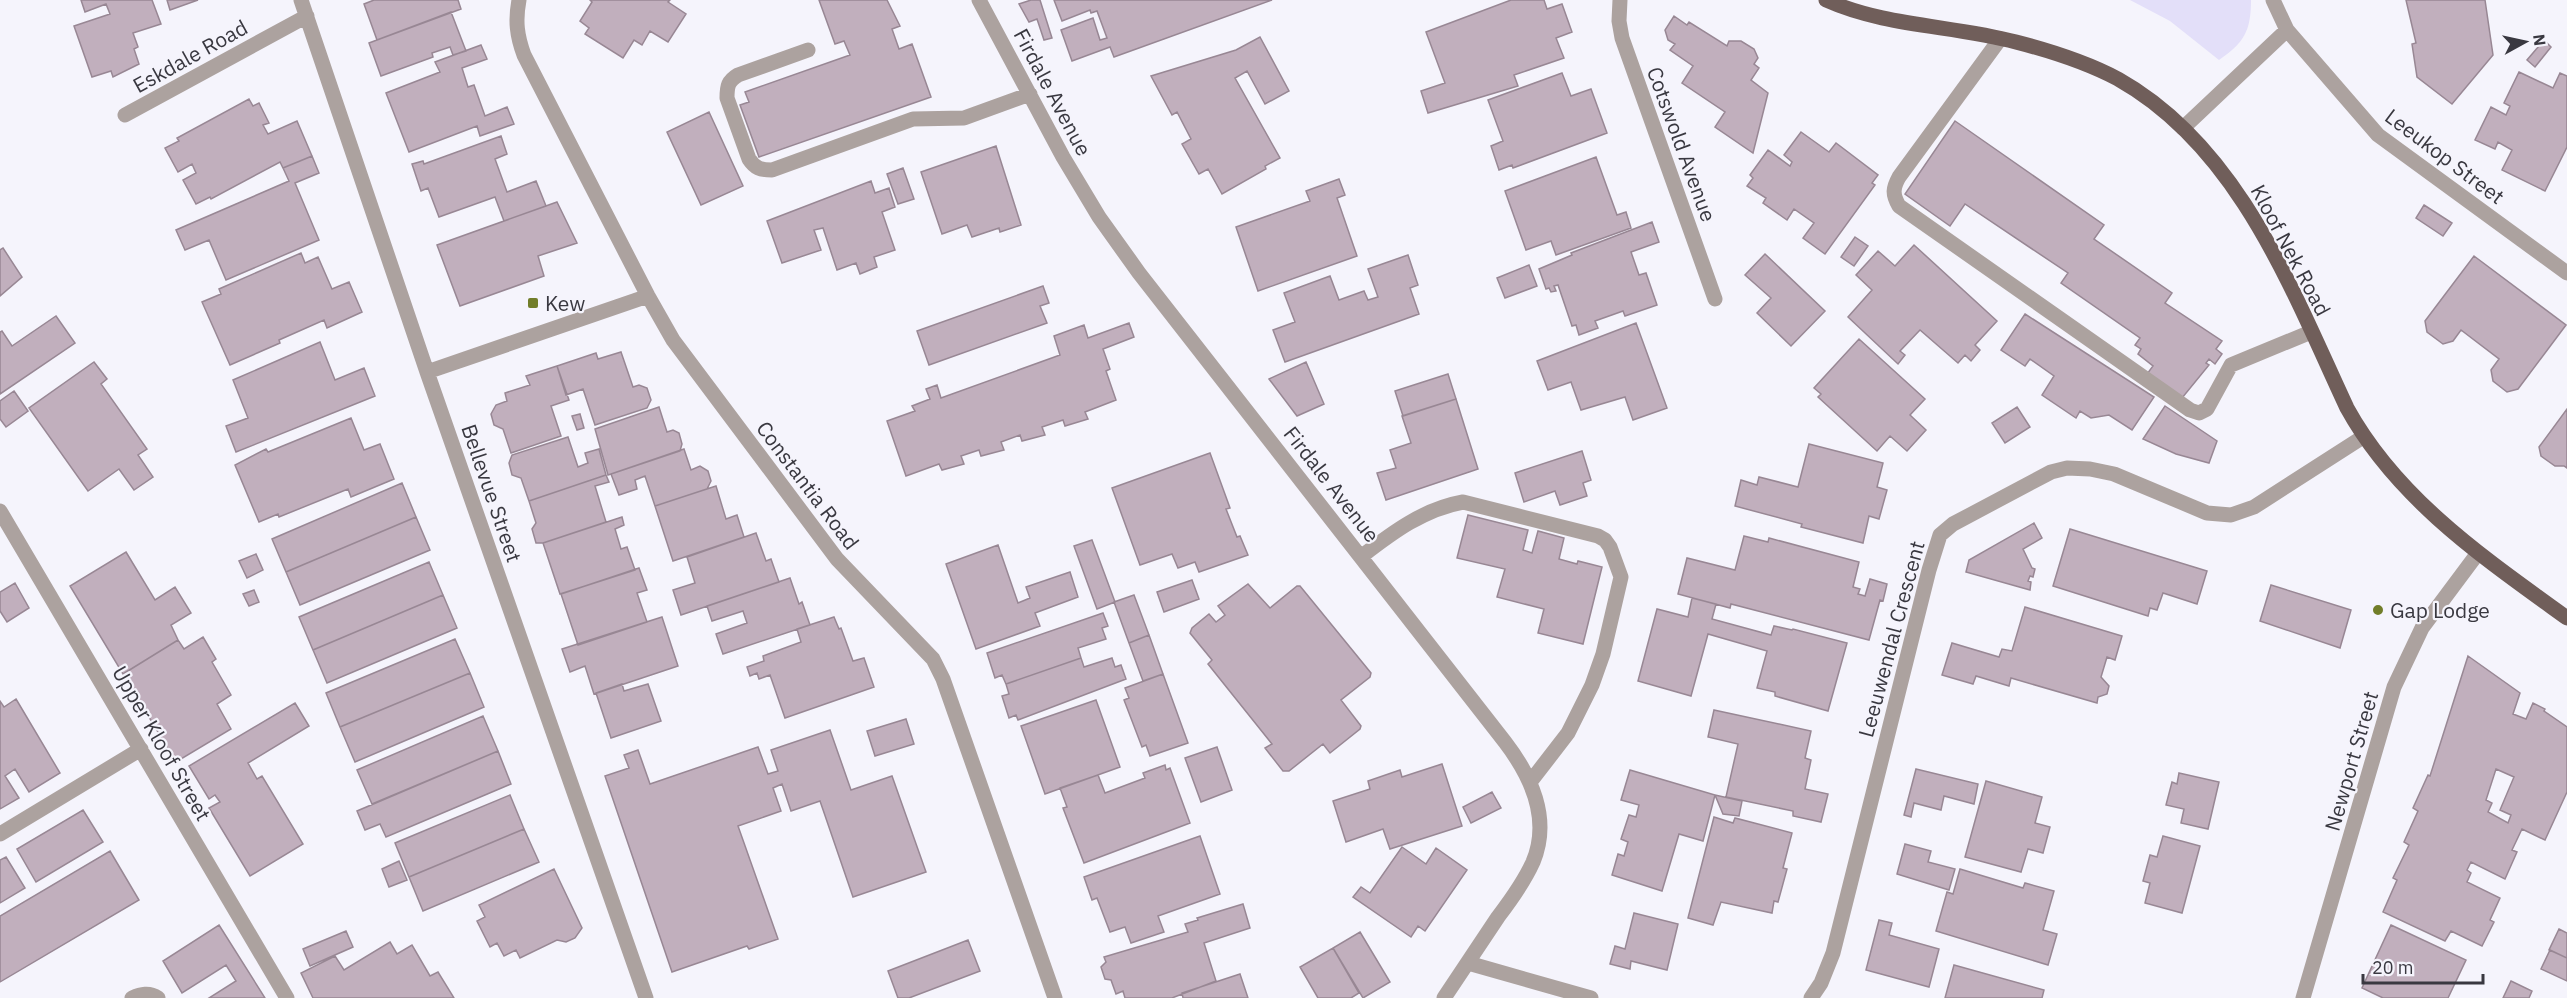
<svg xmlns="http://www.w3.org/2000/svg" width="2567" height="998" font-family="'IBM Plex Sans',sans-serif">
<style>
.green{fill:#e3dff9}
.building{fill:#c1afbd;stroke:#988794;stroke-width:1.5;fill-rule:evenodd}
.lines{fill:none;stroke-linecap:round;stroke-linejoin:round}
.minor{stroke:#aca29f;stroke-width:15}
.major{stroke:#705e5a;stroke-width:15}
.poi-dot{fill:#717d29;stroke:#f5f4fc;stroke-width:2}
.labels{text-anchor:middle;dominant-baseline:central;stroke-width:4.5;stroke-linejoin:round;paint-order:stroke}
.street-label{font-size:21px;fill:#393840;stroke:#f5f4fc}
.poi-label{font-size:21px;fill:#393840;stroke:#f5f4fc;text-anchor:start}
</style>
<rect width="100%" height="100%" fill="#f5f4fc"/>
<path class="green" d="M2130 0H2251C2251 31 2244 43 2219 60L2170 21Z"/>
<path class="building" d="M81 0H152L161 24 133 33 138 47 134 49 139 64 113 77 111 71 92 77 74 26 110 14 106 4 85 12Z
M167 0H198L170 10Z
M374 0H458L461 9 377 40 364 4Z
M590 0H670L668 2 686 14 668 42 650 31 642 45 634 40 623 58 585 34 589 28 580 21 592 2Z
M819 0H887L900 26 892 29 899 49 912 44 931 97 759 157 740 105 749 102 745 92 850 55 844 41 835 44Z
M1031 0H1040L1052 38 1044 40 1037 19 1029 22 1019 4Z
M1054 0H1272L1114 57 1110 47 1072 61 1061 30 1093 18 1100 40 1107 38 1097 11 1091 13 1090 10 1062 21Z
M1511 0H1544L1547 9 1562 4 1572 32 1556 38 1564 58 1514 75 1518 86 1428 113 1421 91 1445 83 1426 32Z
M2406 0H2485L2493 55 2452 104 2417 77 2412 44 2416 43Z
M451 12 466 51 453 55 450 47 432 53 433 57 381 76 369 43Z
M1674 16 1687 25 1689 22 1727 46 1729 41H1741L1754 49 1758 58 1754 64 1759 68 1751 80 1768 93 1753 153 1715 127 1725 112 1682 83 1693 66 1670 50 1675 44 1668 40 1665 30Z
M1260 37 1289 91 1265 104 1247 71 1235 78 1280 158 1265 166 1266 169 1222 194 1208 169 1199 174 1182 144 1191 139 1177 112 1172 115 1151 76 1236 50Z
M2544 40 2551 47 2535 67 2527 60Z
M481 45 487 59 462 68 468 87 474 85 485 116 507 107 514 124 480 136 477 126 409 152 386 93 440 72 435 62Z
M2519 72 2553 88 2560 73 2567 76V147L2545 191 2502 170 2512 150 2498 142 2495 149 2475 140 2491 107 2506 115 2510 106 2504 103Z
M1562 73 1571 96 1591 89 1607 133 1513 168 1512 165 1499 170 1491 146 1503 141 1488 100Z
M249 99 253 106 259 103 269 123 263 125 268 134 297 121 312 156 283 168 280 162 211 199 210 197 196 204 183 180 196 173 192 164 178 172 165 148 179 141 177 138Z
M709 112 743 186 701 205 667 132Z
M1955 121 2104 225 2094 239 2172 293 2165 303 2222 341 2216 349 2222 354 2215 364 2209 359 2206 363 2209 365 2182 398 2147 374 2153 366 2138 354 2141 349 2135 345 2140 338 2061 283 2068 273 1965 204 1950 226 1905 194Z
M1801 132 1829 152 1836 143 1878 175 1872 183 1875 185 1825 254 1803 238 1814 223 1794 209 1787 220 1763 203 1766 198 1747 186 1753 178 1750 175 1768 150 1790 166 1792 162 1784 155Z
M501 136 507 154 495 159 507 192 536 181 546 206 504 221 495 197 439 217 428 188 421 191 412 164 423 161 424 164Z
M996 146 1021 225 1000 232 999 228 972 237 967 225 942 234 921 172Z
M312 156 319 173 295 183 319 240 226 280 209 240 185 250 176 230 289 181 283 168Z
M1596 157 1617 215 1626 212 1631 228 1556 255 1551 241 1526 250 1505 191Z
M903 168 914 199 898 204 887 174Z
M1339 179 1345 195 1337 198 1357 256 1258 291 1236 227 1310 201 1306 191Z
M871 181 875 193 889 188 895 207 882 212 895 250 874 257 877 267 860 274 856 263 837 270 823 228 814 230 821 250 782 263 767 221Z
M557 202 577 243 538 256 544 276 460 306 437 245Z
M2424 205 2452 223 2443 236 2416 218Z
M1652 222 1659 242 1631 252 1639 275 1646 273 1657 305 1625 316 1623 311 1595 321 1598 328 1579 335 1576 325 1572 326 1558 285 1554 286 1556 291 1551 292 1549 288 1546 289 1539 269 1572 255 1571 253Z
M1855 237 1868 246 1854 266 1841 257Z
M1914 245 1997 321 1975 345 1980 350 1971 361 1965 355 1958 363 1920 330 1900 351 1905 355 1898 364 1848 317 1872 290 1856 275 1878 251 1895 266Z
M3 248 22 277 0 296V250Z
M301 253 305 263 318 257 332 289 349 282 362 312 327 328 324 320 279 340 280 343 230 365 202 302 221 294 219 289Z
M1765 254 1825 311 1791 346 1757 313 1771 298 1745 275Z
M1408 255 1418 285 1410 288 1419 314 1285 362 1273 330 1295 322 1284 293 1330 276 1339 300 1364 291 1368 300 1378 297 1368 269Z
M2474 256 2566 325 2518 389 2507 392 2493 381 2491 370 2499 359 2461 330 2453 341 2443 344 2427 332 2425 321Z
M1529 265 1537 286 1505 298 1497 278Z
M1043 286 1049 303 1040 306 1047 323 929 365 917 331Z
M2025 314 2154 397 2132 430 2109 415 2091 418 2080 411 2076 418 2042 395 2054 376 2030 359 2025 366 2001 350Z
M56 316 75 343 0 394V332L2 331 12 346Z
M1129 323 1134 337 1103 349 1110 369 1106 371 1116 400 1085 412 1088 419 1065 426 1063 420 1042 427 1045 435 1022 441 1020 435 1001 442 1004 450 981 456 979 450 961 456 964 464 942 470 939 464 906 476 887 421 915 411 912 406 930 399 926 389 937 385 941 398 1060 355 1054 336 1084 325 1088 338Z
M1636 323 1667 408 1633 420 1625 397 1581 410 1571 382 1548 390 1537 361Z
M1859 339 1925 399 1910 415 1926 430 1907 451 1890 436 1877 451 1818 397 1821 394 1814 388Z
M320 342 335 380 364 368 375 396 236 452 226 426 248 418 233 380Z
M621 352 633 387 639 385 647 388 651 400 647 408 595 425 583 389 566 395 557 366 596 353 598 359Z
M94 362 107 379 101 384 147 449 138 455 153 477 134 490 119 469 88 491 29 408Z
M1306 362 1324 404 1297 416 1269 379Z
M557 366 569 400 551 406 561 436 511 453 503 429 494 425 491 414 496 405 507 401 505 393 530 385 526 376Z
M1448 374 1456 399 1403 416 1395 391Z
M14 391 28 411 6 427 0 419V401Z
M1456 399 1478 469 1386 500 1377 473 1396 468 1390 450 1411 443 1402 416Z
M2165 406 2217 441 2209 463 2176 454 2143 439Z
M659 407 667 432 673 430 679 433 682 444 680 451 608 475 595 429Z
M2017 407 2030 427 2005 443 1992 423Z
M2567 409V468L2564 466H2555L2541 456 2539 447Z
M580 414 584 428 577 430 572 416Z
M351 418 364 450 380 444 394 479 351 497 348 489 279 517 278 514 259 522 235 465 266 449 268 452Z
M568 437 578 467 588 463 585 453 599 449 606 475 529 501 521 478 512 475 509 463 512 455Z
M1809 444 1883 463 1877 487 1887 490 1879 519 1869 516 1863 543 1801 527 1802 524 1735 506 1741 480 1757 485 1759 477 1798 487Z
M684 449 691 470 700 466 708 471 711 481 707 489 655 506 645 476 635 480 637 489 619 495 611 474Z
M1582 451 1591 480 1583 483 1587 496 1560 505 1555 491 1524 502 1515 473Z
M1210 453 1230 508 1226 509 1237 537 1240 536 1248 555 1199 572 1195 562 1178 568 1172 554 1140 565 1112 488Z
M606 475 609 482 595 486 606 522 543 543H536L532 529 536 523 529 501Z
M402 483 416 517 286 572 272 539Z
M716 486 726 519 737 515 744 537 673 561 655 506Z
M1468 515 1528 530 1523 550 1532 553 1538 531 1564 538 1559 559 1577 564 1578 561 1602 567 1583 644 1538 633 1544 609 1497 597 1505 569 1457 558Z
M416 517 430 550 300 605 286 572Z
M622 517 624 525 615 529 621 549 627 547 635 570 560 594 543 543Z
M2034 523 2042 538 2023 549 2032 568 2035 569 2033 577 2030 576 2028 581 2031 582 2030 590 1966 572 1969 560Z
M2070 529 2207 571 2197 604 2163 593 2157 610 2150 608 2148 616 2053 586Z
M756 533 766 561 771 559 779 582 681 615 673 590 695 583 687 557Z
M1744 536 1768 542 1769 538 1859 562 1853 587 1860 589 1858 594 1865 596 1870 579 1887 584 1883 601 1880 600 1869 640 1731 604 1730 608 1678 594 1687 558 1735 570Z
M1092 540 1115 602 1097 609 1074 546Z
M998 545 1018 603 1030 598 1026 587 1070 572 1078 597 1035 613 1040 626 976 649 946 564Z
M126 552 155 600 175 587 191 613 171 625 178 640 123 674 70 586Z
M256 554 263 570 247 578 239 561Z
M429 562 443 595 313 650 299 617Z
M639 568 647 590 637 593 647 622 578 645 561 594Z
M790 578 799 604 802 602 810 625 723 654 716 634 747 623 743 611 712 621 707 606Z
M1192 580 1199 599 1164 612 1157 592Z
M15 583 29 608 7 622 0 611V592Z
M1248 584 1270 608 1297 586H1300L1371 673 1370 677 1341 700 1361 726 1360 729 1330 753 1323 744 1289 771H1283L1265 748 1272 744 1208 664 1212 660 1190 633 1192 628 1209 614 1216 622 1225 615 1218 606Z
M2271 585 2351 610 2340 648 2260 621Z
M254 590 259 602 249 606 243 594Z
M443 595 457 628 327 683 313 650Z
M1134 595 1149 635 1129 643 1114 602Z
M1692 598 1716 604 1712 619 1771 635 1774 626 1792 630 1793 629 1847 643 1828 711 1775 696V692L1757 688 1767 651 1708 634 1691 696 1638 681 1657 609 1688 617Z
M2025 607 2122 636 2115 660 2107 657 2101 677 2109 686 2107 694 2098 697 2097 703 2011 678 2009 686 1976 676 1973 684 1942 675 1952 643 1999 657 2002 649 2012 651Z
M1103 613 1108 626 1102 628 1106 639 1078 648 1081 658 1006 684 1002 675 995 678 987 653Z
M662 617 678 666 594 694 585 666 570 672 562 649Z
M834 617 839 629 841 628 853 661 864 658 874 687 785 718 770 675 759 679 757 673 750 676 747 667 764 661 763 656 801 642 797 629Z
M1149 635 1163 674 1143 681 1129 643Z
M203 637 216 659 212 662 231 695 217 704 231 729 176 762 123 674 178 640 184 649Z
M455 639 470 673 340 727 326 693Z
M2468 656 2520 693 2513 714 2526 719 2533 703 2545 709 2544 711 2567 727V792L2545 840 2522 829 2512 850 2517 852 2505 879 2471 862 2467 870 2471 873 2467 882 2500 898 2490 920 2494 922 2482 946 2451 931 2445 941 2383 912 2397 880 2393 878 2409 845 2404 842 2418 811 2413 808 2428 775 2430 776ZM2496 769 2514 777 2500 810 2511 815 2508 823 2488 812 2492 803 2486 800Z
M1081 658 1084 667 1112 658 1115 667 1121 665 1126 679 1018 720 1016 715 1009 718 1002 696 1009 694 1006 684Z
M470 673 484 707 355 762 340 727Z
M1163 674 1188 743 1150 756 1146 745 1142 747 1124 700 1129 698 1125 688Z
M622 684 624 691 648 684 661 721 611 738 596 693Z
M16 699 60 773 29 792 15 769 5 776 19 798 0 809V701L4 707Z
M1096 700 1120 767 1045 794 1021 726Z
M295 703 309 726 248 763 257 779 262 776 303 844 250 876 209 808 220 802 215 795 209 799 189 766Z
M1714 710 1811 731 1805 758 1811 760 1805 789 1828 794 1821 822 1793 816V811L1726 797 1738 744 1708 737Z
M483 716 498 751 372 804 357 770Z
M906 719 914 744 875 756 867 731Z
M830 730 851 790 892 776 926 872 853 897 820 801 791 811 782 784 773 788 781 811 738 826 778 939 749 949 747 946 672 972 605 776 629 768 624 755 638 750 650 784 758 747 768 774 778 771 771 750Z
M1217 747 1232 790 1201 802 1185 758Z
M498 751 511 784 386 837 380 824 365 830 357 811Z
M1442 764 1462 826 1390 849 1383 829 1346 842 1333 801 1370 789 1368 781 1400 770 1402 777Z
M1165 765 1166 770 1170 768 1190 823 1084 863 1063 808 1067 807 1060 788 1098 775 1105 793 1145 778 1143 773Z
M1916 769 1978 784 1974 804 1944 796 1941 810 1914 803 1911 817 1904 815Z
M1630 770 1715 795 1703 841 1679 834 1662 891 1612 875 1618 854 1624 856 1628 842 1621 839 1629 815 1636 817 1639 805 1621 800Z
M2179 773 2219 782 2208 829 2181 823 2184 809 2166 805 2172 782 2177 784Z
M1986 781 2042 797 2035 823 2050 827 2043 853 2028 849 2021 872 1965 857Z
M1492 792 1501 808 1471 823 1463 807Z
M510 795 524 829 409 877 395 843Z
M1715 795 1742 801 1739 816 1723 814Z
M83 810 103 842 36 882 17 849Z
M1714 817 1733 823 1735 818 1792 833 1783 868 1787 869 1778 902 1774 901 1772 913 1721 902 1713 925 1688 918Z
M524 829 539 862 423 911 409 877Z
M1200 836 1220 894 1158 916 1164 932 1131 943 1125 927 1110 932 1097 898 1092 900 1084 877Z
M2163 836 2200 846 2182 913 2145 903 2150 883 2143 881 2150 855 2157 857Z
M1905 844 1931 851 1928 862 1955 869 1949 890 1897 874Z
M1402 847 1426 864 1436 848 1467 870 1425 931 1418 926 1411 937 1353 897 1361 887 1370 893Z
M110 851 139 900 0 982V916Z
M6 857 25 888 0 903V860Z
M399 861 407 880 389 887 382 869Z
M554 869 582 928 575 938 566 942 557 940 520 958 516 950 504 956 497 943 490 947 477 921 485 917 479 905Z
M1960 869 2023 888 2025 883 2054 891 2043 930 2057 934 2048 965 1936 931 1947 892 1953 894Z
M1243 904 1250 928 1204 943 1216 981 1172 998H1125L1123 991 1116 994 1111 980 1105 979 1101 967 1106 962 1104 957 1188 932 1185 924 1198 920 1197 918Z
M1634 913 1678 924 1667 970 1631 961 1630 969 1610 964 1615 946 1625 949Z
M1879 920 1892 923 1889 935 1939 949 1929 987 1866 970Z
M219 925 265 998H209L236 981 226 965 182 993 163 961Z
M2391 925 2466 960 2448 998H2383L2362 988Z
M2559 929 2567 933V958L2549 950Z
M346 931 353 947 310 966 303 949Z
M1360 932 1390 982 1363 998 1333 948Z
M968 940 980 971 909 998H898L888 971Z
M390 942 397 954 412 945 430 976 438 972 454 998H313L301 973 335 956 344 970Z
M1333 948 1359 993 1351 998H1318L1300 967Z
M2550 950 2567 958V981L2541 969Z
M1954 965 2044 990 2042 998H1945Z
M1240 974 1248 998H1183L1182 993Z
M2511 981 2532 991 2529 998H2503Z"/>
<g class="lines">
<path class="minor" d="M301 0 427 372 646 998
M519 0C515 21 517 36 524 55L648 296 673 340 837 559 933 659 943 679 1055 998
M979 0 1063 157 1099 217 1139 273 1505 742C1531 776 1551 819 1533 862 1524 882 1511 900 1498 917 1480 944 1462 971 1444 998
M1620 0 1619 21 1622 38 1715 299
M2287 30 2378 135 2567 273
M2000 39 1899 177C1893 188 1892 194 1899 206L2190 410 2199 413 2207 409 2231 365 2311 332
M808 50 738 75C728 81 727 86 727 98L749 159C755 168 760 170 772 170L913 119 964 118 1030 94
M125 115 307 16
M2183 128 2287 30 2273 0
M427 372 648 296
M0 511 287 998
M1362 556C1393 532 1424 509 1463 502L1598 536 1605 540 1610 547 1621 577 1603 654 1592 685 1568 733 1531 781
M0 834 141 749
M1468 963 1591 998
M132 998C141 994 149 992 158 998
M1811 998 1821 983 1833 953 1929 570 1940 535 1953 524 2051 472 2067 468 2090 469 2114 474 2207 513 2231 515 2254 507 2363 437
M2303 998 2394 687 2422 628 2478 553"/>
<path class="major" d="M1826 0C1886 27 1953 25 2016 42 2051 51 2086 62 2118 79 2239 147 2291 288 2347 408 2397 499 2484 558 2567 618"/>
</g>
<g class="poi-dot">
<rect x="527" y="297" width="12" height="12" rx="3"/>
<circle cx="2378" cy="610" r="6"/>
</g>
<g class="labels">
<g class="street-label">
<text transform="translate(190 56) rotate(-29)">Eskdale Road</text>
<text transform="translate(1053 92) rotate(62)">Firdale Avenue</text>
<text transform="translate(1682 144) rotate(70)">Cotswold Avenue</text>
<text transform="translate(2445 156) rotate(37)">Leeukop Street</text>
<text transform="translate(2291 250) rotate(62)">Kloof Nek Road</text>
<text transform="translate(1332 484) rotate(52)">Firdale Avenue</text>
<text transform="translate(808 485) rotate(53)">Constantia Road</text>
<text transform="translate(492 493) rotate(71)">Bellevue Street</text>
<text transform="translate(1891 639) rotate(-75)">Leeuwendal Crescent</text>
<text transform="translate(162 743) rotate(60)">Upper Kloof Street</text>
<text transform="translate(2351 761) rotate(-74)">Newport Street</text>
</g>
<g class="poi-label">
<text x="545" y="303">Kew</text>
<text x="2390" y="610">Gap Lodge</text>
</g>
</g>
<g transform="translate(2525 42) rotate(82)" stroke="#f5f4fc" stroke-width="4.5" paint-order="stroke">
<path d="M0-4.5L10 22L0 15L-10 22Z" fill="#393840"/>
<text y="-9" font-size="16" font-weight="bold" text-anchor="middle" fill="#393840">N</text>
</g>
<path d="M2363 974v9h120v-9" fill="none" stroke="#393840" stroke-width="3"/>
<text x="2372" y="974" font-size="18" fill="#393840" stroke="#f5f4fc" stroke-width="4.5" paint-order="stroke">20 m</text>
</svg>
